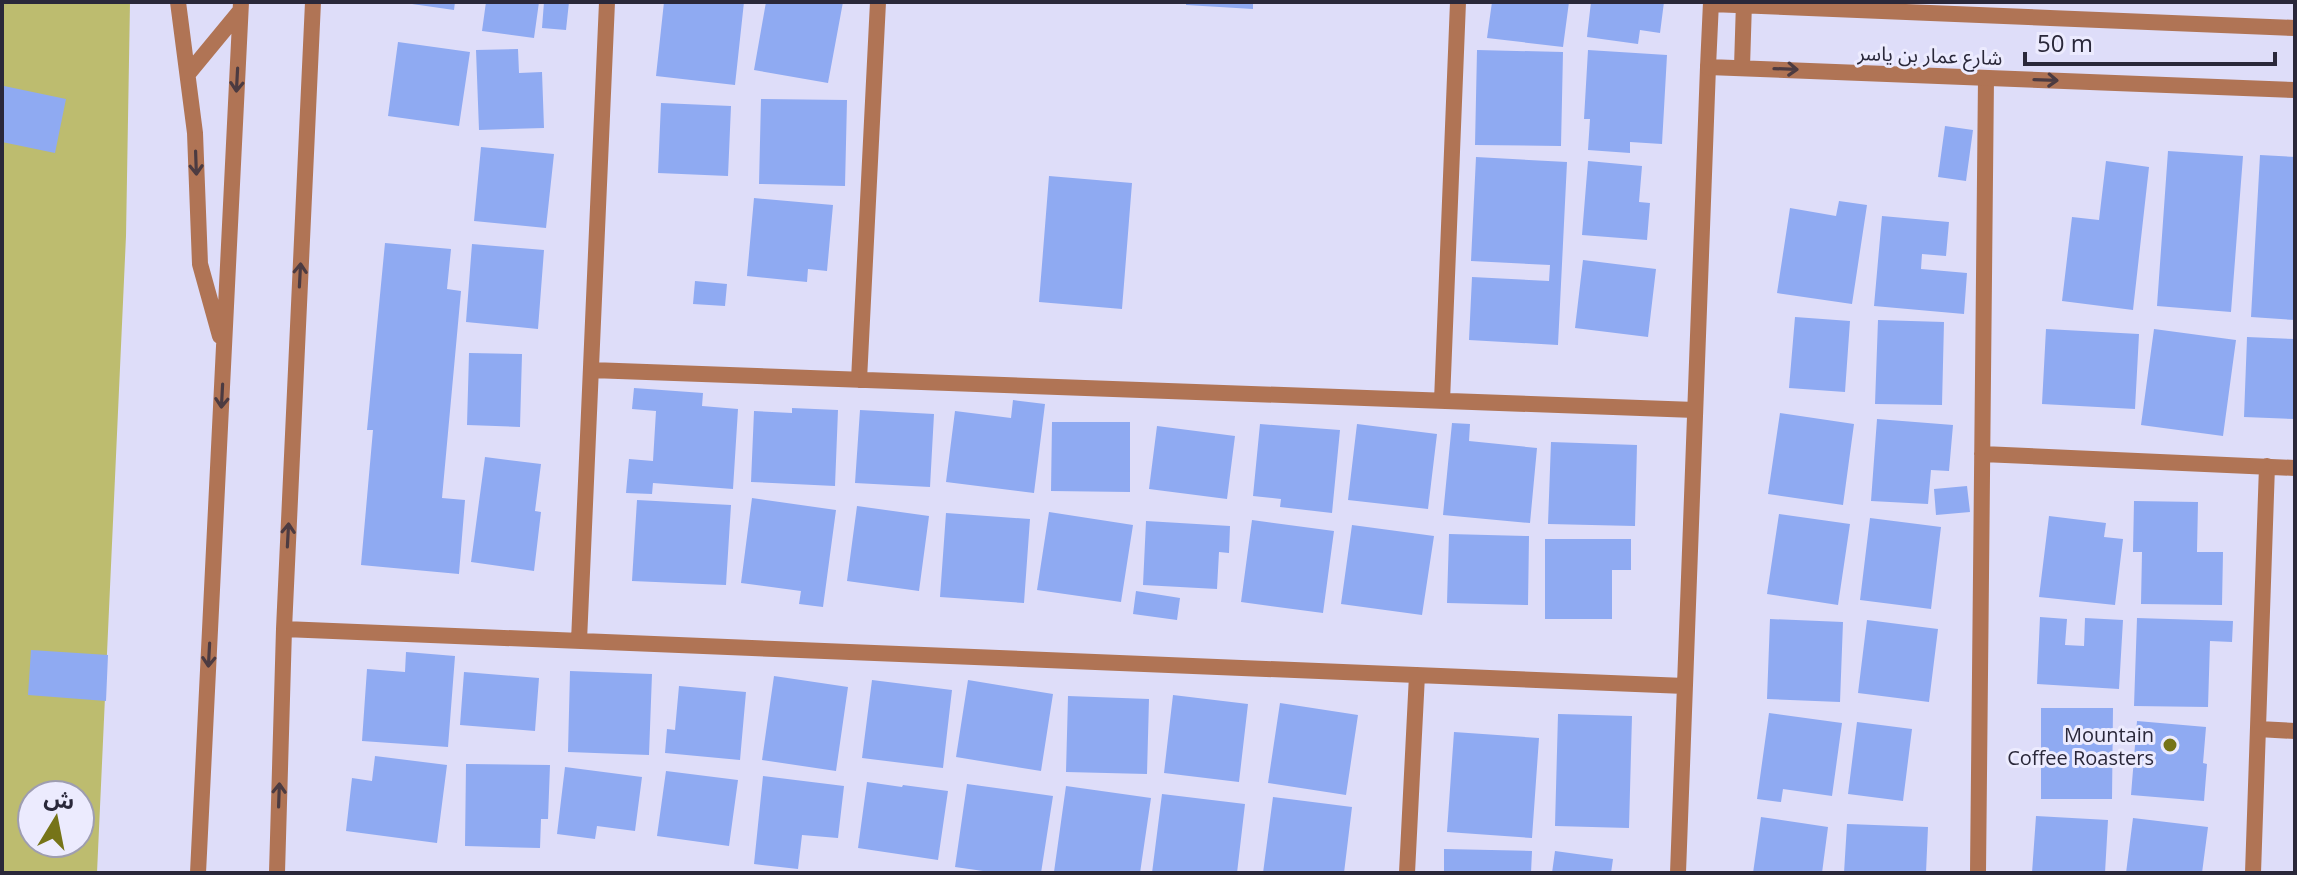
<svg xmlns="http://www.w3.org/2000/svg" width="2297" height="875" font-family="'Open Sans','Noto Sans Arabic',sans-serif">
<style>
.green{fill:#bdbc6f;fill-rule:evenodd}
.building{fill:#8faaf2}
.lines{fill:none;stroke-linecap:round;stroke-linejoin:round}
.minor{stroke:#b07455;stroke-width:16}
.tertiary{stroke:#b07455;stroke-width:16}
.oneway{stroke:#4c3b41}
.poi-dot{fill:#767418;stroke:#ecebfe;stroke-width:3}
.labels{text-anchor:middle;dominant-baseline:central;stroke-width:6;stroke-linejoin:round;paint-order:stroke}
.street-label{font-size:20px;fill:#2a283a;stroke:#ecebfe}
.poi-label{font-size:20px;fill:#2a283a;stroke:#ecebfe;text-anchor:end}
</style>
<rect width="100%" height="100%" fill="#deddf9"/>
<path class="green" d="M2 2H130L126 236 97 873H2ZM32 795H80V843H32Z"/>
<path class="building" d="M412 2H455L454 10 412 4Z
M486 2H539L534 38 482 31Z
M544 2H569L566 30 542 28Z
M664 2H744L735 85 656 76Z
M766 2H843L828 83 754 70Z
M1186 2H1253V9L1186 5Z
M1492 2H1569L1563 47 1487 38Z
M1591 2H1664L1660 33 1640 30 1638 44 1587 37Z
M398 42 470 52 459 126 388 116Z
M518 49 519 73 542 72 544 128 479 130 476 50Z
M1477 50 1563 52 1561 146 1475 145Z
M1588 50 1667 55 1662 144 1630 142V153L1588 150 1590 119H1584Z
M4 86 66 99 55 153 2 142V98Z
M761 99 847 100 845 186 759 184Z
M661 103 731 106 728 176 658 173Z
M1945 126 1973 130 1966 181 1938 177Z
M481 147 554 154 546 228 474 221Z
M2168 151 2243 156 2231 312 2157 306Z
M2260 155 2295 157V320L2251 317Z
M1476 157 1567 162 1558 345 1469 340 1472 277 1549 281 1550 265 1471 261Z
M1588 161 1642 166 1639 202 1650 203 1647 240 1582 235Z
M2106 161 2149 167 2133 310 2062 301 2072 217 2099 220Z
M1049 176 1132 183 1122 309 1039 302Z
M754 198 833 205 827 271 808 269 807 282 747 276Z
M1839 201 1867 205 1852 304 1777 293 1790 208 1836 216Z
M1882 216 1949 222 1946 256 1922 254 1921 269 1967 273 1964 314 1874 306Z
M385 243 451 249 447 289 461 291 442 498 465 500 459 574 361 565 373 430H367Z
M472 244 544 250 538 329 466 322Z
M1583 260 1656 269 1648 337 1575 328Z
M695 281 727 284 725 306 693 304Z
M1795 317 1850 321 1845 392 1789 388Z
M1878 320 1944 322 1942 405 1875 404Z
M2046 329 2139 334 2135 409 2042 404Z
M2154 329 2236 340 2223 436 2141 425Z
M2247 337 2295 339V419L2244 417Z
M469 353 522 354 520 427 467 425Z
M634 388 703 393 702 406 738 409 733 489 653 483 652 494 626 493 629 459 653 461 656 411 632 409Z
M1013 400 1045 404 1034 493 946 482 955 411 1011 418Z
M792 408 838 410 835 486 751 482 754 411 792 413Z
M860 410 934 414 930 487 855 483Z
M1780 413 1854 424 1843 505 1768 494Z
M1877 419 1953 425 1949 471 1931 470 1928 504 1871 501Z
M1052 422H1130V492L1051 491Z
M1452 423 1470 424 1469 441 1537 448 1530 523 1443 515Z
M1260 424 1340 430 1332 513 1280 507 1281 499 1253 496Z
M1357 424 1437 434 1428 509 1348 500Z
M1157 426 1235 436 1227 499 1149 489Z
M1551 442 1637 445 1635 526 1548 524Z
M485 457 541 464 535 511 541 512 534 571 471 562Z
M1967 486 1970 512 1936 515 1934 489Z
M752 498 836 510 823 607 799 604 801 591 741 583Z
M637 500 731 505 726 585 632 581Z
M2134 501 2198 502 2197 552H2223L2222 605 2141 604 2142 552H2133Z
M857 506 929 516 919 591 847 581Z
M1049 512 1133 525 1121 602 1037 590Z
M946 513 1030 519 1024 603 940 597Z
M1779 514 1850 524 1838 605 1767 594Z
M2049 516 2106 523 2104 537 2123 539 2115 605 2039 597Z
M1870 518 1941 527 1931 609 1860 600Z
M1252 520 1334 531 1323 613 1241 602Z
M1146 521 1230 526 1229 553 1219 552 1217 589 1143 585Z
M1352 525 1434 536 1422 615 1341 604Z
M1449 534 1529 536 1528 605 1447 603Z
M1545 539H1631V570H1612V619H1545Z
M1136 591 1180 598 1177 620 1133 614Z
M2040 617 2067 619 2065 645 2084 646 2085 618 2123 620 2119 689 2037 684Z
M2137 618 2233 621 2232 642 2210 641 2208 707 2134 706Z
M1770 619 1843 622 1840 702 1767 699Z
M1867 620 1938 629 1929 702 1858 693Z
M31 650 108 655 106 701 28 695Z
M406 652 455 656 448 747 362 741 367 669 405 672Z
M570 671 652 674 649 755 568 752Z
M464 672 539 678 535 731 460 725Z
M774 676 848 687 836 771 762 760Z
M872 680 952 690 943 768 862 758Z
M968 680 1053 694 1041 771 956 757Z
M679 686 746 692 740 760 665 753 667 729 675 730Z
M1173 695 1248 704 1239 782 1164 773Z
M1068 696 1149 699 1147 774 1066 772Z
M1280 703 1358 715 1346 795 1268 783Z
M2041 708H2113L2112 799H2041Z
M1769 713 1842 723 1832 796 1783 789 1781 802 1757 799Z
M1558 714 1632 716 1629 828 1555 826Z
M2137 721 2206 727 2203 763 2207 764 2204 801 2131 795Z
M1857 722 1912 729 1903 801 1848 794Z
M1454 732 1539 738 1532 838 1447 832Z
M375 756 447 765 437 843 346 831 352 778 372 781Z
M466 764 550 765 548 819H541L540 848 465 846Z
M565 767 642 777 635 831 597 826 595 839 557 834Z
M666 771 738 780 729 846 657 836Z
M763 776 844 786 838 838 802 835 798 869 754 864Z
M867 782 902 787 903 785 948 791 938 860 858 848Z
M967 784 1053 796 1041 873H997L955 867Z
M1066 786 1151 798 1140 873 1054 872Z
M1162 794 1245 804 1237 873H1152Z
M1273 797 1352 807 1344 873H1263Z
M2036 816 2108 820 2105 873H2032Z
M1761 817 1828 827 1822 873H1753Z
M2133 818 2208 827 2202 873H2126Z
M1847 824 1928 827 1926 873H1844Z
M1444 849 1532 851 1531 873H1444Z
M1555 851 1613 859 1611 873H1552Z"/>
<g class="lines">
<path class="minor" d="M178 2 195 133 200 264 220 336
M188 74 240 11
M591 370 1695 410
M859 380 878 2
M1442 401 1458 2
M1982 454 2295 468
M284 629 1685 686
M579 641 607 2
M2258 729 2295 731
M198 873 241 2
M277 873 284 629 313 2
M1407 873 1417 675
M1678 873 1708 67
M1978 873 1986 78
M2253 873 2267 466"/>
<path class="tertiary" d="M1711 2 1708 67 2295 90
M1711 4 2295 28
M1742 67 1744 2"/>
</g>
<defs><path id="oneway-shaft" d="M-6 0H5M1.5-3L5.5 0L1.5 3" fill="none" stroke-width="1.6" stroke-linecap="round" stroke-linejoin="round" transform="scale(2)"/></defs>
<g class="oneway">
<use href="#oneway-shaft" transform="translate(1786 69) rotate(2)"/>
<use href="#oneway-shaft" transform="translate(237 80) rotate(93)"/>
<use href="#oneway-shaft" transform="translate(2046 80) rotate(2)"/>
<use href="#oneway-shaft" transform="translate(196 163) rotate(88)"/>
<use href="#oneway-shaft" transform="translate(300 275) rotate(-87)"/>
<use href="#oneway-shaft" transform="translate(222 396) rotate(93)"/>
<use href="#oneway-shaft" transform="translate(288 535) rotate(-87)"/>
<use href="#oneway-shaft" transform="translate(209 655) rotate(93)"/>
<use href="#oneway-shaft" transform="translate(279 795) rotate(-88)"/>
</g>
<circle class="poi-dot" cx="2170" cy="745" r="8"/>
<g class="labels">
<g class="street-label">
<text transform="translate(1930 55) rotate(2)">شارع عمار بن ياسر</text>
</g>
<g class="poi-label">
<text x="2154" y="734">Mountain<tspan x="2154" dy="23">Coffee Roasters</tspan></text>
</g>
</g>
<rect width="2297" height="875" fill="none" stroke="#2a283a" stroke-width="8"/>
<g transform="translate(56 819) rotate(10)"><circle r="38" fill="#ecebfe" stroke="#9e9db0" stroke-width="2"/>
<path d="M0-6L14 30L0 20L-14 30Z" fill="#767418"/>
<text y="-12" font-size="22" font-weight="bold" text-anchor="middle" fill="#2a283a">ش</text>
</g>
<path d="M2025 52v12h250v-12" fill="none" stroke="#2a283a" stroke-width="4"/>
<text x="2037" y="52" font-size="24" fill="#2a283a" stroke="#ecebfe" stroke-width="6" paint-order="stroke">50 m</text>
</svg>
